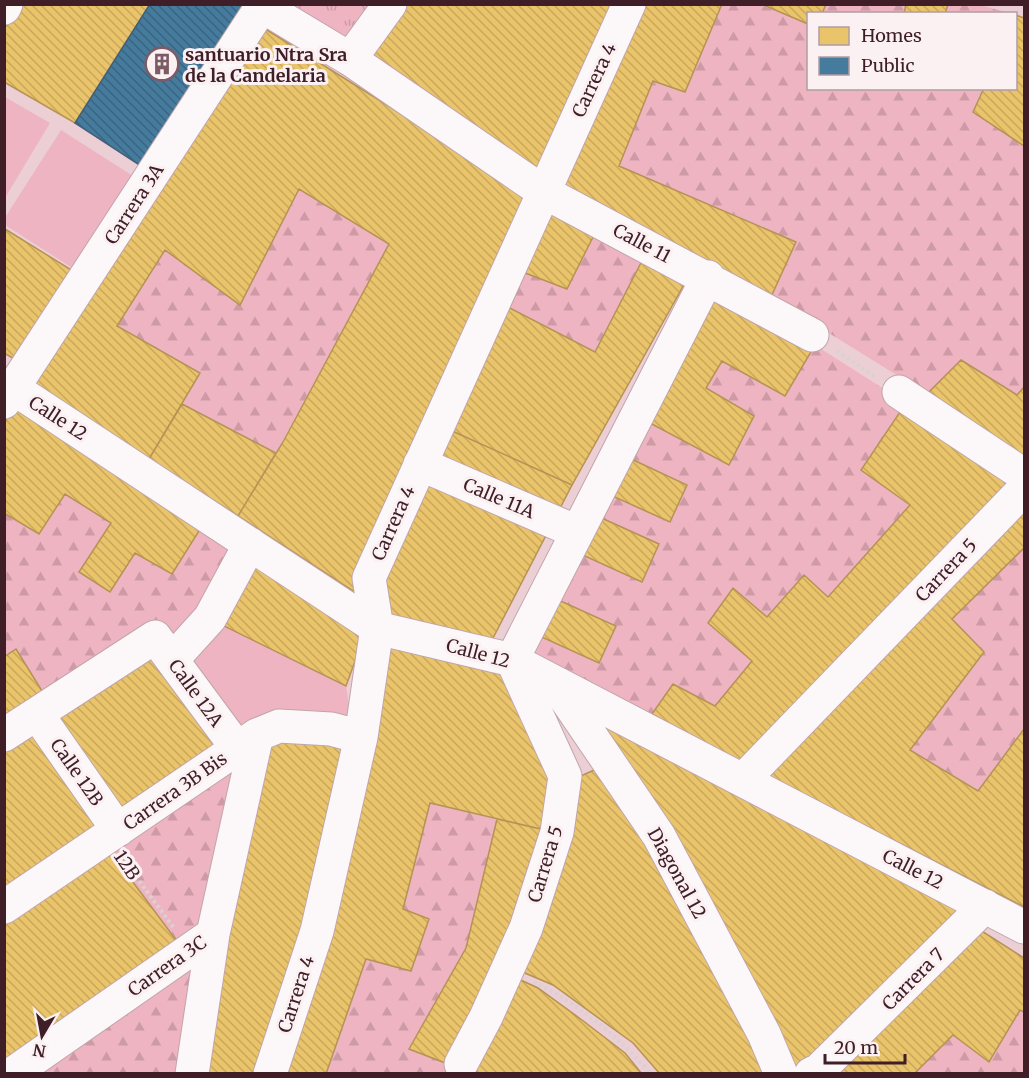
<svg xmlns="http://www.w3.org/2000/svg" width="1029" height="1078" font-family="Merriweather,serif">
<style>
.grass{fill:#eeb4c1}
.forest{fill:url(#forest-firs)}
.park{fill:url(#park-tufts)}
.homes{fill:url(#homes-back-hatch);stroke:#b69256;stroke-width:1.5}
.public{fill:url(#public-back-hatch);stroke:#435f7a;stroke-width:1.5}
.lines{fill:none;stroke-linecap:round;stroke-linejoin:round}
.minor-casing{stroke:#c1a5ab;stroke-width:35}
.path{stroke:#dad1d2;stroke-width:4;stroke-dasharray:3 3;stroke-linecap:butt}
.minor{stroke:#fcf8f9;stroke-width:33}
.labels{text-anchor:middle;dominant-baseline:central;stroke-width:6;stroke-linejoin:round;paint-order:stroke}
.poi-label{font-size:18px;font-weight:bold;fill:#3f1e27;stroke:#fbf1f3;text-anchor:start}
.street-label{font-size:18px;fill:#3f1e27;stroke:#fbf1f3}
</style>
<defs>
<pattern id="forest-firs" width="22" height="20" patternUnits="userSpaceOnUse" patternTransform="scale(1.5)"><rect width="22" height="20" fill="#eeb4c1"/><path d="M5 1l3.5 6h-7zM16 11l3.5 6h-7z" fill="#cd9aa6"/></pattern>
<pattern id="park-tufts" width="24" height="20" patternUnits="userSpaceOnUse" patternTransform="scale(1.5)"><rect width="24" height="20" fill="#eeb4c1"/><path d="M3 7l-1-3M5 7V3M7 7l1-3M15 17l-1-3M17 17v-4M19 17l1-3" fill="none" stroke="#cd9aa6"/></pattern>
<pattern id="homes-back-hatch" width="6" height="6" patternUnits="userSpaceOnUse" patternTransform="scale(1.5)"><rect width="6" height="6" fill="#e9c46a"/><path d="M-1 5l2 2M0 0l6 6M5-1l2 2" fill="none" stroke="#c9a85c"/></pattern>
<pattern id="public-back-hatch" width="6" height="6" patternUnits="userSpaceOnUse" patternTransform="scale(1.5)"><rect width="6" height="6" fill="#457b9d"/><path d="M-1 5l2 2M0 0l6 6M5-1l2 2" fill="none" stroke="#3b6480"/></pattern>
</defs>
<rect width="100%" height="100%" fill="#eccfd5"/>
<path class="grass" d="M5 97 50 123 5 198Z
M61 130 133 176 74 269 5 225 4 219Z
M220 624 346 686 351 720 242 736 184 662Z"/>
<path class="forest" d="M948 4 980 5 1009 13 945 14Z
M722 5H761L808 24V88L984 89 973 112 1024 146V387L1017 395 961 360 927 394 771 297 795 241 619 166 653 81 685 92Z
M826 5H906L904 13 822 14Z
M299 189 389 244 276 453 182 404 199 373 117 326 165 250 240 304Z
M596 231 644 257 595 352 504 305 520 271 567 289Z
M815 345 906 403 861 470 910 505 828 597 804 575 767 617 733 589 708 623 752 661 715 706 673 684 652 714 529 653 537 635 599 663 616 626 554 598 578 553 641 582 597 516 608 494 670 522 687 485 627 457 646 421 729 465 754 416 706 388 722 361 785 395Z
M65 494 111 523 135 553 204 523 236 541 182 640 47 699 16 649 5 657 4 513 39 534Z
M1024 548V729L978 791 910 750 984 652 952 619Z
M250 747 210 925 179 944 107 847Z
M430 803 497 819 466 948 410 1049 453 1066 456 1073 326 1074 366 959 411 971 429 919 403 909Z
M204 949 183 1073H21Z
M1020 1010 1024 1012V1073L914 1074 953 1035 989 1061Z"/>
<path class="park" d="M274 5H377L348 45Z"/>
<path class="homes" d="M18 4H150L75 123 4 82V30Z
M403 4H615L537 179 362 62Z
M638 4H722L685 92 653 81 619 166 796 242 771 297 553 184Z
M761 4H826L822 14H808V24Z
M906 4H948L945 14H904Z
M1016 15 1024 18V146L973 112 984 88H1016Z
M259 25 528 193 353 591 238 516 283 442 389 244 299 189 240 305 165 250 117 326 200 373 149 459 30 380Z
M549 206 596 231 567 289 520 271Z
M5 229 73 271 16 360 4 353Z
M644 257 686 281 572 485 450 430 504 305 595 352Z
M710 290 815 345 785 396 722 361 706 388 754 416 729 465 646 421Z
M961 360 1017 395 1024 387V460L927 394Z
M18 401 204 523 172 574 135 553 110 592 79 572 111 523 65 494 39 534 4 513V423Z
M906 403 1018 479 739 764 652 714 673 684 715 706 752 661 708 623 733 588 767 617 804 575 828 597 910 505 861 470Z
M182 404 276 453 238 516 149 459Z
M450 430 572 485 490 644 384 619 382 580Z
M627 457 687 485 670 522 608 494Z
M1024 507V548L952 619 984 652 910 750 978 791 1024 729V907L760 772Z
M597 516 659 544 642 582 578 553Z
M250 562 366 631 346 686 220 624Z
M554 598 616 626 599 663 537 635Z
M391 643 506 664 558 778 549 831 430 803 403 909 429 919 411 971 366 959 326 1074H275L306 994 376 745Z
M150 648 226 747 120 823 45 715Z
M16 649 47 699 4 727V657Z
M600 715 967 907 794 1073 594 725Z
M37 722 103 826 4 895V743Z
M270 740 351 744 264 1074H199Z
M601 767 662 857 771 1074H660L633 1043 553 985 513 968 576 778Z
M497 819 549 831 453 1066 409 1049 466 948Z
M107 847 179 944 4 1069V917Z
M977 928 1024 958V1012L1020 1010 989 1062 953 1035 914 1074H831Z
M512 976 538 988 582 1020 625 1053 642 1074H478L469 1064Z"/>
<path class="public" d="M150 4H249L144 168 75 123Z"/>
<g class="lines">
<g class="minor-casing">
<path id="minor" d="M4 8 6 4
M350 59 390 4
M13 388 377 628 512 660 1024 927
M899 392 1024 475
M4 402 262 6 350 59 542 191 812 335
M420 464 577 532
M172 660 210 618 250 544
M557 686 659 836 764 1034 781 1074
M37 714 118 830
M4 735 155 637 237 748
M743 780 1024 489
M4 907 257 735 279 726 331 729 361 737
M461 1064 486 1017 526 928 557 832 565 776 512 660 708 277
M12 1074 213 934
M192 1074 213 934 257 735
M270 1074 317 931 361 737 377 628 369 578 629 4
M811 1074 819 1070 985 906"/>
</g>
<path class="path" d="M837 351 876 377
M125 862 174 928
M534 982C575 1001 622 1040 651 1074"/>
<use href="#minor" class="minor"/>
</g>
<defs>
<g id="building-ring" transform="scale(1.725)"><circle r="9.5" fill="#fbf1f3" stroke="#7c5c64" stroke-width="1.5"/><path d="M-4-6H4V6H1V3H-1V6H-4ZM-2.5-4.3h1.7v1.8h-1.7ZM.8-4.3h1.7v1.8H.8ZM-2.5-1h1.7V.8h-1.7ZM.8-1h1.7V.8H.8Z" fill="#7c5c64"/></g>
</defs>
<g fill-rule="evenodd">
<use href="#building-ring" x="162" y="64"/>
</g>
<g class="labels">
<g class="poi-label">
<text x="185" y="54">santuario Ntra Sra<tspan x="185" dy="21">de la Candelaria</tspan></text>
</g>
<g class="street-label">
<text transform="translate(594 80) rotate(-65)">Carrera 4</text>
<text transform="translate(134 204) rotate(-57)">Carrera 3A</text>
<text transform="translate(642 243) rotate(28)">Calle 11</text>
<text transform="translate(58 418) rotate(33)">Calle 12</text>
<text transform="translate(499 498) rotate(23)">Calle 11A</text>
<text transform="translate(393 523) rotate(-66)">Carrera 4</text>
<text transform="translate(946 570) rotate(-46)">Carrera 5</text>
<text transform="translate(478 653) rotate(15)">Calle 12</text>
<text transform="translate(196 693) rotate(54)">Calle 12A</text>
<text transform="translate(77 772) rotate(55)">Calle 12B</text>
<text transform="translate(175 791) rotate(-35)">Carrera 3B Bis</text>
<text transform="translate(545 864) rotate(-73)">Carrera 5</text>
<text transform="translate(127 865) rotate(56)">12B</text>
<text transform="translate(913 869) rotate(27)">Calle 12</text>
<text transform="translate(677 873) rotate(61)">Diagonal 12</text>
<text transform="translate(167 966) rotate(-35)">Carrera 3C</text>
<text transform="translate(913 979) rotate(-45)">Carrera 7</text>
<text transform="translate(296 994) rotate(-72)">Carrera 4</text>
</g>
</g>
<rect width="1029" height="1078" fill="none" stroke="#3f1e27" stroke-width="12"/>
<rect x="807" y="12" width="210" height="78" fill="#fbf1f3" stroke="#b09da1" stroke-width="1.5"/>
<rect x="819" y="27" width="30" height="18" fill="#e9c46a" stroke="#b09da1" stroke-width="1.5"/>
<text x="861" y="42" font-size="18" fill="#3f1e27">Homes</text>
<rect x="819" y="57" width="30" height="18" fill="#457b9d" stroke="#b09da1" stroke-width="1.5"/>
<text x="861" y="72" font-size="18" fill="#3f1e27">Public</text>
<g transform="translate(42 1036) rotate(190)" stroke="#fbf1f3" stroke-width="4.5" paint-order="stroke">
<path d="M0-4.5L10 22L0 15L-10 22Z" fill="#3f1e27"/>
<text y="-9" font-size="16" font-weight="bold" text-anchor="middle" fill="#3f1e27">N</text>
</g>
<path d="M825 1054v9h80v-9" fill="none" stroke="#3f1e27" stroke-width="3"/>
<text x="834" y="1054" font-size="18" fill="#3f1e27" stroke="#fbf1f3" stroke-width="4.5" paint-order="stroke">20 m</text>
</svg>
